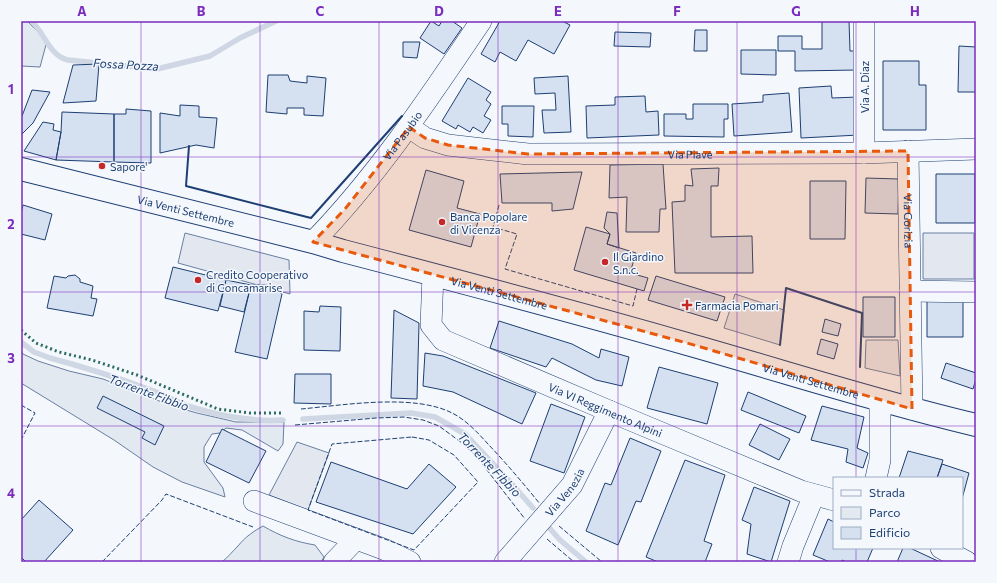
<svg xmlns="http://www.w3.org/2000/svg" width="997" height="583" font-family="Commissioner,sans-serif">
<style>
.green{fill:#e3e9f0;stroke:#687fa3}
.parking{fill:#e3e8f0;stroke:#687fa3}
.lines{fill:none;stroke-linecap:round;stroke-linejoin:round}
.stream{stroke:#cfd7e4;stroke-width:5.5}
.building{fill:#d5e0f0;stroke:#1d3f73}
.minor-casing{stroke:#1d3f73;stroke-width:22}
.major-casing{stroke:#1d3f73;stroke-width:24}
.minor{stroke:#f4f7fb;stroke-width:21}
.major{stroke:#f4f7fb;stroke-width:22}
.hedge{stroke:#2c6c60;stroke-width:3;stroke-dasharray:2 3;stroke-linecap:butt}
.fence{stroke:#1d3f73;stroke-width:1;stroke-dasharray:5 2;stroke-linecap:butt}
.wall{stroke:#1d3f73;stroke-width:2}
.marked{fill:#e8590c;fill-opacity:0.2;stroke:#e8590c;stroke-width:3;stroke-dasharray:8 5;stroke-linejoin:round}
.grid{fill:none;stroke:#7b2cbf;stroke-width:1;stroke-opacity:0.55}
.poi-dot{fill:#c62828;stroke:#f4f7fb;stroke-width:1.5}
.labels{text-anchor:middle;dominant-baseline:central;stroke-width:3;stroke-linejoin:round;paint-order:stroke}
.street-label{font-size:11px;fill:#1d3f73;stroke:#f4f7fb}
.poi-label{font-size:11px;fill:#1d3f73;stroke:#f4f7fb;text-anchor:start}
.water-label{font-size:12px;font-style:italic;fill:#1d3f73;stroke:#f4f7fb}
.neatline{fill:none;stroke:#7b2cbf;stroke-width:1.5}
.grid-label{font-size:13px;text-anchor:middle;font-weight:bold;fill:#7b2cbf}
</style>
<rect width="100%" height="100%" fill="#f4f7fb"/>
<path class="green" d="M21 21H27L47 41 40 67 21 66Z
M21 351 23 354 38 361 69 371 103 379 172 406 197 413 236 422H284L283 444 278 451 242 430 226 428 220 433 212 434 204 447V462L223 488 225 497 182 482 153 467 114 440 21 383Z
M263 526C280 536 296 542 315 545L324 557 321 562H222C228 557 232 552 238 546 245 537 254 531 263 526Z"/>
<path class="parking" d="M185 233 289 260 290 294 178 263Z
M923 233H974V279H923Z
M735 294 784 310 780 345 724 328Z
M866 340H898L900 376 865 368Z
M297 442 329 453 308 510 269 495Z"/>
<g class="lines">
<path class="stream" d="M31 21C43 31 47 48 59 56 61 58 65 59 68 60L157 69 210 56 240 38 276 21
M21 342 34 352 50 358C84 367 118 378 151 390 165 395 177 403 191 407 220 416 252 422 283 420
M303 419 411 413 435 417 465 434 511 483 533 508
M546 524 560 540 586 562"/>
</g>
<path class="building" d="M431 21 439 26 442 21H452L462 28 444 54 420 38Z
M500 21H562L570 25 554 54 528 40 516 61 500 52 495 62 481 54Z
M822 21H849L850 51H858V70L795 71V51H778V36H802V49H822Z
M695 30H707V51H694Z
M615 32 651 33 650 47 614 46Z
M403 42H420L417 58 403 57Z
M959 46 976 47V92H958Z
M741 50H776V75L741 74Z
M883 61H919V85H926V130H883Z
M99 64 96 101 63 103 73 65Z
M268 75H288L290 81 307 83V76L326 78 323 116 304 115V108H287V114L266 112Z
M568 76 571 132 544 133 542 110H556L555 93 535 94 534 78Z
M468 78 491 92 486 100 491 104 484 116 491 120 483 133 473 127 470 132 458 125 456 129 442 121Z
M831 86 832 98 858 97 859 135 801 138 799 88Z
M32 90 50 92 33 123 21 135V116H22Z
M789 93 792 132 734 136 732 104 763 102V95Z
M645 96 646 112 658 111 659 135 587 138 586 106 615 105V97Z
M693 104H728V119H724V137L664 136V114H686V119H693Z
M180 105 199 106V117L217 118 214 148 196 145 160 153V113L180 116Z
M502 106H534L533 137 508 136V124H502Z
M126 109 151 111V163L114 162V114H126Z
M62 112 114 114V162L56 160 61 132Z
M43 122 54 124 53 130 61 132 56 160 24 151Z
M663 164 666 209H660L659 232H626L627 197 609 198 610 165Z
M719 168 718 186H711V237L752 236 753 273H675L672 202 685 201V185L693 186 691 169Z
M426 170 464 181 457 208 480 214 471 247 409 230Z
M582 172 573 209 552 211V203H502L500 174Z
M936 174H975V223H936Z
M866 178 899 179 898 214 865 213Z
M810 181H846L845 239H810Z
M23 205 52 214 45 240 21 234V213Z
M607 212 617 213 619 248 607 244 610 234 604 228Z
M586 227 610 234 607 244 636 253 630 273 648 278 644 291 574 270Z
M173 267 226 280 218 311 165 298Z
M75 275 80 279V282L93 286 91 298 97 299 93 316 47 308 54 276 66 278 68 276Z
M656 276 725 297 717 321 648 300Z
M226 280 251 285 244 312 220 306Z
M251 285H266L282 294 267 359 235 352Z
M863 297H895V337H863Z
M927 297H963V337H927Z
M320 306 341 307 340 351 304 350V311L319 312Z
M394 310 419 323 417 399 391 398Z
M825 319 841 324 838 336 822 332Z
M499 321 572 344 599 358 601 349 629 357 622 386 596 380 552 358 546 367 490 348Z
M821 339 838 344 834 359 817 354Z
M425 353 443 356 536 393 522 424 453 392 423 386Z
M946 363 976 373V379L973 389 941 378Z
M659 367 718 383 707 424 647 408Z
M295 374H331V404L294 403Z
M748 392 806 416 799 433 741 410Z
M103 396 164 426 155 445 142 438 145 432 97 408Z
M551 404 585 417 564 473 530 461Z
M822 406 864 417 857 448 868 453 863 468 846 462 848 449 811 440Z
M760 424 790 439 779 460 749 445Z
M222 429 266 451 249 483 206 462Z
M630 438 661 451 641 502 636 501 618 545 586 531 605 483 611 485Z
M908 451 943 460 937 478H899Z
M685 460 725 475 704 541 712 544 705 562H658L646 557Z
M331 462 407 489 429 464 456 487 413 534 316 502Z
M942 464 969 473 962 499V478H937Z
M754 487 790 501 771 562 747 554 751 524 742 520Z
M39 500 73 530 44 562H26L21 557V520Z
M828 519 834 522V548H873L867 562H846L842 560V562H830L813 555Z
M903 548H910L940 562H897Z"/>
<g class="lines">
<g class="minor-casing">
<g id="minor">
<path d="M864 21V153"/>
<path id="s1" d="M409 127 425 138 448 145 528 154 864 153 976 149"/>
<path id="s2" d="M908 151 912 409"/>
<path id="s3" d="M313 242C378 175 429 98 481 21"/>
<path id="s4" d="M433 275 431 325 443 340 609 411 801 491 834 500"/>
<path d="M910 291 976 292"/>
<path d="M876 478 880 460V401"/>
<path d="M254 501 386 550 410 562"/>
<path d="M941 548 967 562"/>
<path d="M334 562 356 539"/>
<path id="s5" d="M505 562 572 485 609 411"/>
<path d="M788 562 793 546 814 495"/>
</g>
</g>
<g class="major-casing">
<g id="major">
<path id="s6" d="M21 169 313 242 343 251C458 281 573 311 687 344 783 371 878 402 976 425"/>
</g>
</g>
<use href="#minor" class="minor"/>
<use href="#major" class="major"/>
<path class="hedge" d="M21 330 36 343 59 352 92 360 137 375 218 409 250 413H282"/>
<path class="fence" d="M499 205 493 227 517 234 505 269 633 306 637 289
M21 405 35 413 21 440
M301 409C345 405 416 393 454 414 467 421 478 433 488 444 506 463 523 483 540 504
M295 425 376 418 404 417 423 420 439 426 462 443 476 456 525 519
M412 437 429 440 454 455 478 482 414 550 308 510 332 444Z
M559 526 602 562
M547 539 574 562
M102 562 162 500 166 494 253 527"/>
<path class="wall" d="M189 146 186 186 311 218 402 116
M780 345 786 288 862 313 860 367"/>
</g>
<path class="marked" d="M409 127 425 138 448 145 528 154 908 151 912 409 687 343 313 242 345 209Z"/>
<path class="grid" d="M141 21V562M260 21V562M379 21V562M498 21V562M618 21V562M737 21V562M856 21V478M21 157H976M21 292H976M21 426H976M856 548V562"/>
<g class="poi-dot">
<circle cx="102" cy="166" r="4"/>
<circle cx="442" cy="222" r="4"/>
<circle cx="605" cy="262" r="4"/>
<circle cx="198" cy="280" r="4"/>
<path d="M685 299h4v4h4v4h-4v4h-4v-4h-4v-4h4z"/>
</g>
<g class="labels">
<g class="street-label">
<text transform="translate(864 87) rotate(-90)">Via A. Diaz</text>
<text stroke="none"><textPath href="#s3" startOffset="139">Via Pasubio</textPath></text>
<text stroke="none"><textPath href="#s1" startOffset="286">Via Piave</textPath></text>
<text stroke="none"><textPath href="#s6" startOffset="170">Via Venti Settembre</textPath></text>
<text stroke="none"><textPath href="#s2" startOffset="70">Via Gorizia</textPath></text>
<text stroke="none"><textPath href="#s6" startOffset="494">Via Venti Settembre</textPath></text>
<text stroke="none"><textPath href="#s6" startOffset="818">Via Venti Settembre</textPath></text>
<text stroke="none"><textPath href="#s4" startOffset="246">Via VI Reggimento Alpini</textPath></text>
<text stroke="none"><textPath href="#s5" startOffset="92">Via Venezia</textPath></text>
</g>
<g class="poi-label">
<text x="110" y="166">Sapore'</text>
<text x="450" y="216">Banca Popolare<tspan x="450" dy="13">di Vicenza</tspan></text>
<text x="613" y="256">Il Giardino<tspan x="613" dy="13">S.n.c.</tspan></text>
<text x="206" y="274">Credito Cooperativo<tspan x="206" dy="13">di Concamarise</tspan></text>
<text x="695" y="305">Farmacia Pomari</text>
</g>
<g class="water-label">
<text transform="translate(126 64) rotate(3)">Fossa Pozza</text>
<text transform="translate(149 392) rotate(20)">Torrente Fibbio</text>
<text transform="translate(490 464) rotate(46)">Torrente Fibbio</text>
</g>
</g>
<rect width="997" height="583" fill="none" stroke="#f4f7fb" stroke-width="44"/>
<rect x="833" y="477" width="130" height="72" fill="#f4f7fb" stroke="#9eadc5"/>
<rect x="841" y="490" width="20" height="6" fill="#f4f7fb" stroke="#9eadc5"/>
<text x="869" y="497" font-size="12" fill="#1d3f73">Strada</text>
<rect x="841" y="507" width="20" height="12" fill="#e3e9f0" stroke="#9eadc5"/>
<text x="869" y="517" font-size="12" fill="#1d3f73">Parco</text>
<rect x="841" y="527" width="20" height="12" fill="#d5e0f0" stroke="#9eadc5"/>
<text x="869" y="537" font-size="12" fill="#1d3f73">Edificio</text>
<rect x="22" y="22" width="953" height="539" class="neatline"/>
<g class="grid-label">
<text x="82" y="16">A</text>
<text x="201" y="16">B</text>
<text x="320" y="16">C</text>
<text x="439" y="16">D</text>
<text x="558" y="16">E</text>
<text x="677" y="16">F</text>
<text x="796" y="16">G</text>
<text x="915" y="16">H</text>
<text x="11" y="94">1</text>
<text x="11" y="229">2</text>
<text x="11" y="363">3</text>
<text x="11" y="498">4</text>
</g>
</svg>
